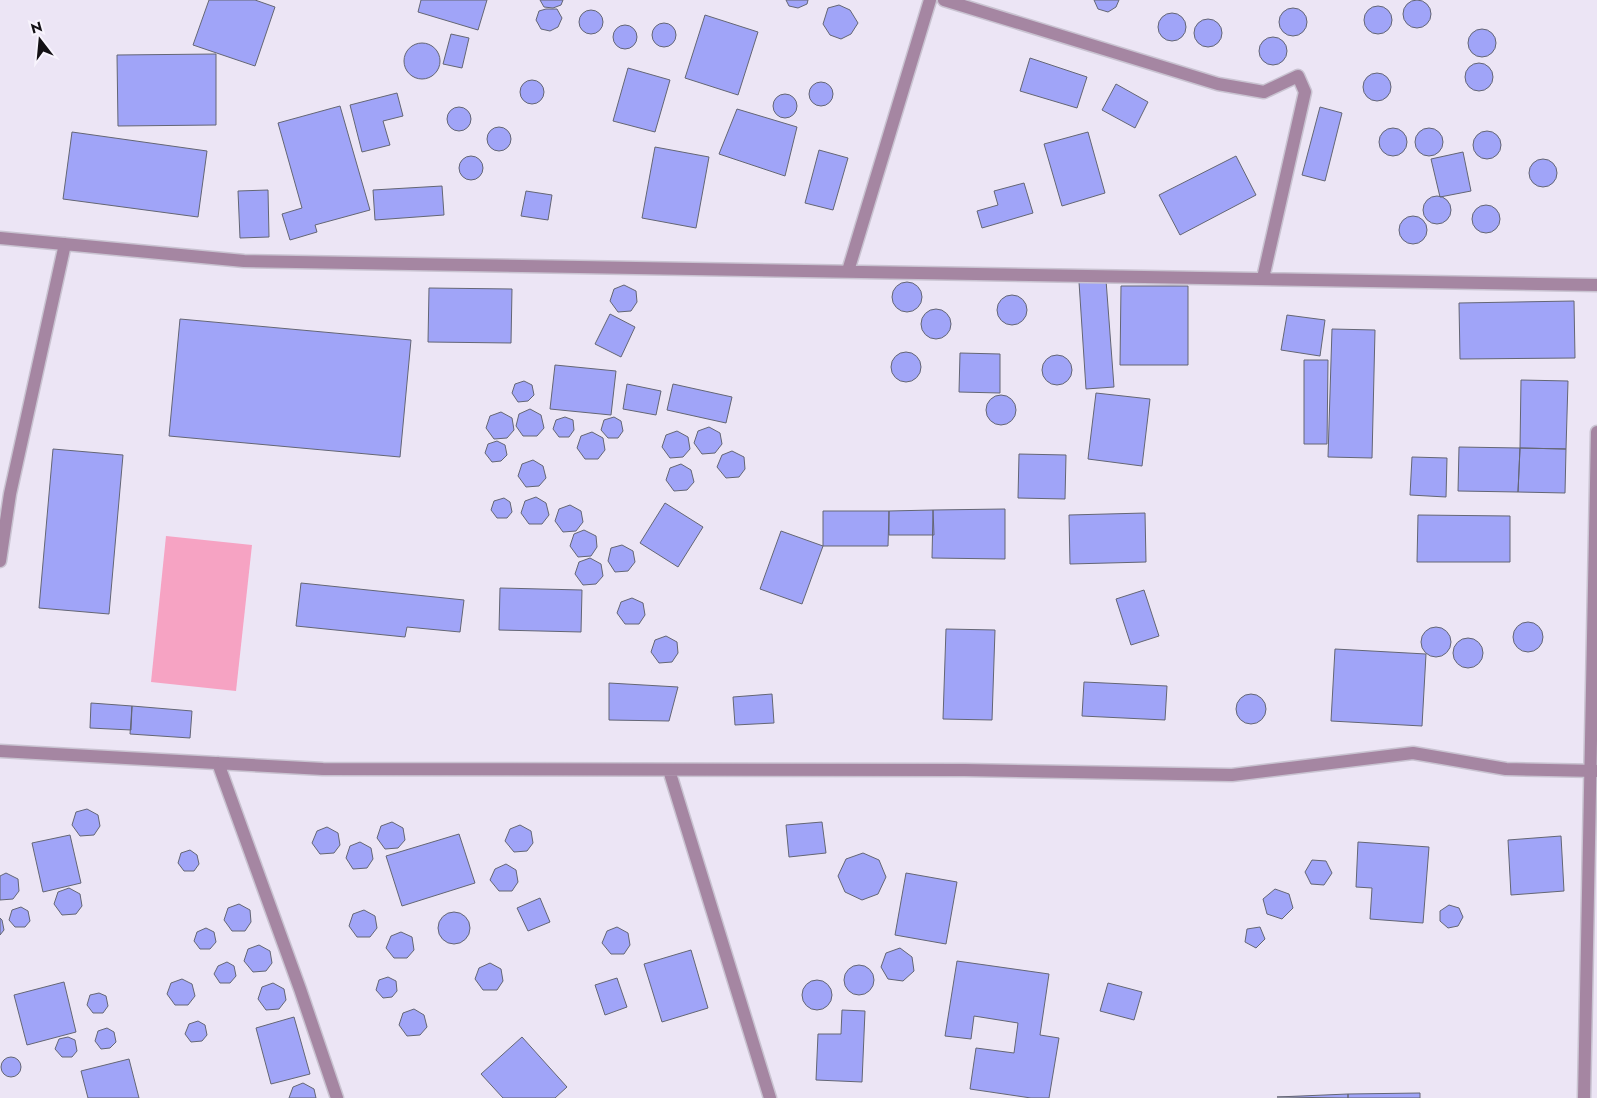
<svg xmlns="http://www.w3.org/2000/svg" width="1597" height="1098" font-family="Jost,sans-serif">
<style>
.green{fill:#f6a3c3}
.building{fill:#a0a4f8;stroke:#646674}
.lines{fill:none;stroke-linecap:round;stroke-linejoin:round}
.street-casing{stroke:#c9c3d1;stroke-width:15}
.street{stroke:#a586a2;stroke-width:12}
</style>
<rect width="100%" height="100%" fill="#ece5f5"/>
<path class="green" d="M166 536 252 545 236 691 151 682Z"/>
<path class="building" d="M209 0H255L275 7 255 66 193 45Z
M421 0H487L478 30 418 12Z
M540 0H563L561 5 553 8 544 7Z
M786 0H808L807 4 798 8 789 6Z
M1094 0H1119L1116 7 1108 12 1098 9Z
M1403 14a14 14 0 1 1 28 0a14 14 0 1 1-28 0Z
M839 5 850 10 858 23 851 34 841 39 830 35 823 24 828 8Z
M1364 20a14 14 0 1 1 28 0a14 14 0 1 1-28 0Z
M1279 22a14 14 0 1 1 28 0a14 14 0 1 1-28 0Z
M546 9H557L562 18 558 27 550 31 541 29 536 20 539 11Z
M579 22a12 12 0 1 1 24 0a12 12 0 1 1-24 0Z
M1158 27a14 14 0 1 1 28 0a14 14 0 1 1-28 0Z
M705 15 758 32 738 95 685 78Z
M1194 33a14 14 0 1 1 28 0a14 14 0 1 1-28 0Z
M652 35a12 12 0 1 1 24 0a12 12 0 1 1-24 0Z
M613 37a12 12 0 1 1 24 0a12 12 0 1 1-24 0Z
M1468 43a14 14 0 1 1 28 0a14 14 0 1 1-28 0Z
M451 34 469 38 462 68 443 64Z
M1259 51a14 14 0 1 1 28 0a14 14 0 1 1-28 0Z
M404 61a18 18 0 1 1 36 0a18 18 0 1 1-36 0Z
M216 54V125L118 126 117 55Z
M1030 58 1087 77 1077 108 1020 91Z
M1465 77a14 14 0 1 1 28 0a14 14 0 1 1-28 0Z
M628 68 670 80 655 132 613 121Z
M1363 87a14 14 0 1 1 28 0a14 14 0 1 1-28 0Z
M520 92a12 12 0 1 1 24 0a12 12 0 1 1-24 0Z
M809 94a12 12 0 1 1 24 0a12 12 0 1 1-24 0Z
M1116 84 1148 102 1135 128 1102 110Z
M397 93 403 116 383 121 390 145 362 152 350 105Z
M773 106a12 12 0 1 1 24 0a12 12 0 1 1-24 0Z
M340 106 370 210 315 225 317 232 290 240 282 214 302 208 278 123Z
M447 119a12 12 0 1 1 24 0a12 12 0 1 1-24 0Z
M1320 107 1342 113 1325 181 1302 175Z
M737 109 797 127 785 176 719 154Z
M487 139a12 12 0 1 1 24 0a12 12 0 1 1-24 0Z
M1379 142a14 14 0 1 1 28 0a14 14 0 1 1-28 0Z
M1415 142a14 14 0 1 1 28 0a14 14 0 1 1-28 0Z
M1473 145a14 14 0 1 1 28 0a14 14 0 1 1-28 0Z
M72 132 207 151 198 217 63 199Z
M1088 132 1105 193 1062 206 1044 144Z
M655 147 709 157 696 228 642 218Z
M819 150 848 158 833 210 805 203Z
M1463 152 1471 191 1440 197 1431 159Z
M1236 156 1256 195 1180 235 1159 195Z
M459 168a12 12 0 1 1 24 0a12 12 0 1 1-24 0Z
M1529 173a14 14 0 1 1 28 0a14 14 0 1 1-28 0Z
M1024 183 1033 213 982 228 977 211 998 205 994 191Z
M442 186 444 215 375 220 373 190Z
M268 190 269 237 240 238 238 191Z
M526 191 552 195 548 220 521 216Z
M1423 210a14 14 0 1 1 28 0a14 14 0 1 1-28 0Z
M1472 219a14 14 0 1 1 28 0a14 14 0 1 1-28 0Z
M1399 230a14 14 0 1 1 28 0a14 14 0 1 1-28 0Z
M1106 280 1114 387 1086 389 1079 282Z
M892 297a15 15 0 1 1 30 0a15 15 0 1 1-30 0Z
M624 285 636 291 637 302 631 311 618 312 610 301 614 289Z
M1121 286H1188V365H1120Z
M429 288 512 289 511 343 428 342Z
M997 310a15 15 0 1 1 30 0a15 15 0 1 1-30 0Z
M1574 301 1575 358 1460 359 1459 303Z
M921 324a15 15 0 1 1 30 0a15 15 0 1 1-30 0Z
M610 314 635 327 621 357 595 344Z
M1287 315 1325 320 1320 356 1281 350Z
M180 319 411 340 400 457 169 436Z
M1332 329 1375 330 1372 458 1328 457Z
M891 367a15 15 0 1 1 30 0a15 15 0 1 1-30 0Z
M960 353 1000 354V393L959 392Z
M1042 370a15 15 0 1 1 30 0a15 15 0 1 1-30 0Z
M1304 360H1328L1327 444H1304Z
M555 365 616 371 611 415 550 409Z
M1521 380 1568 381 1566 449 1520 448Z
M524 381 532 385 534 395 528 401 518 402 512 393 515 384Z
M627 384 661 391 656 415 623 409Z
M673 384 732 397 726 423 667 410Z
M1096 393 1150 399 1142 466 1088 459Z
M986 410a15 15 0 1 1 30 0a15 15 0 1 1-30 0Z
M530 409 541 415 544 428 537 436H523L516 426 519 414Z
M501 412 512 418 514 430 507 438 494 439 486 428 490 416Z
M565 417 573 420 574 430 569 437H559L553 429 556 420Z
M614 417 621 421 623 431 618 438H608L601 430 604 420Z
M709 427 720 433 722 444 715 453 702 454 694 443 698 431Z
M677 431 688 437 690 449 683 457 670 458 662 447 666 435Z
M592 432 603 438 605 450 598 459H585L577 448 581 436Z
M497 441 505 445 507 455 501 461 492 462 485 453 488 444Z
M1459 447 1520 448 1518 492 1458 491Z
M1520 448 1566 449 1565 493 1518 492Z
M53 449 123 455 109 614 39 608Z
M732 451 744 457 745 469 739 477 726 478 717 467 722 455Z
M1019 454 1066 455 1065 499 1018 498Z
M1412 457 1447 458 1446 497 1410 495Z
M533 460 543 466 546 478 539 486 526 487 518 476 522 464Z
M681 464 691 470 694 482 687 490 674 491 666 480 670 468Z
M536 497 546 503 549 515 542 524H529L521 513 525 501Z
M504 498 510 502 512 512 507 518H497L491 510 494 501Z
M665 503 703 527 678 567 640 543Z
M570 505 581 511 583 522 576 531 563 532 555 521 559 509Z
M1005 509V559L932 558 933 510Z
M933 510 934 535H889V511Z
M823 511H889L888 546H823Z
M1145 513 1146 562 1070 564 1069 515Z
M1418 515 1510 516V562H1417Z
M584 530 596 536 597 547 591 556 578 557 570 546 574 534Z
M781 531 823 546 802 604 760 589Z
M622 545 633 551 635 562 628 571 615 572 608 561 611 548Z
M590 558 601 564 603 576 596 584 583 585 575 574 579 562Z
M301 583 464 600 460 632 407 627 405 637 296 626Z
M500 588 582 590 581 632 499 630Z
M1144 590 1159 636 1131 645 1116 599Z
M632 598 643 603 645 615 639 624H625L617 613 621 602Z
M1513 637a15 15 0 1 1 30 0a15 15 0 1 1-30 0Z
M1421 642a15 15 0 1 1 30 0a15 15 0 1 1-30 0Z
M946 629 995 630 992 720 943 719Z
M666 636 677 642 678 653 672 662 659 663 651 652 655 640Z
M1453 653a15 15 0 1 1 30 0a15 15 0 1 1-30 0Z
M1335 649 1426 654 1422 726 1331 721Z
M1084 682 1167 686 1165 720 1082 716Z
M609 683 678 687 669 721 609 720Z
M772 694 774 723 735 725 733 697Z
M1236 709a15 15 0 1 1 30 0a15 15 0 1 1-30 0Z
M91 703 132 706 131 730 90 728Z
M132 706 192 711 190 738 130 734Z
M87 809 98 815 100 826 94 835 80 836 72 825 76 812Z
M392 822 403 828 405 840 398 848 385 849 377 838 381 826Z
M822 822 826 853 789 857 786 825Z
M520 825 531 831 533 843 527 851 514 852 505 841 510 829Z
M327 827 338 833 340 845 334 853 320 854 312 843 317 831Z
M459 834 475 883 402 906 386 856Z
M70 835 81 883 43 892 32 843Z
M1561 836 1564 891 1511 895 1508 840Z
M360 842 371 848 373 859 367 868 353 869 346 858 350 846Z
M1358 842 1429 847 1423 923 1370 919 1372 888 1356 887Z
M190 850 197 855 199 864 194 871H184L178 863 181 853Z
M863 853 879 860 886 877 878 894 862 900 845 892 838 876 846 859Z
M1312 860 1326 861 1332 873 1324 885 1311 884 1305 872Z
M506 864 516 870 518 882 512 891H499L490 880 495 869Z
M6 873 18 879 19 891 13 899 0 900V876Z
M906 873 957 882 946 944 895 935Z
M69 888 80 894 82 906 76 914 62 915 54 904 58 892Z
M1275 889 1289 894 1293 908 1282 919 1267 914 1263 899Z
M540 898 550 922 528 931 517 908Z
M239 904 250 910 251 922 245 931H232L224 920 228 908Z
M1449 905 1459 908 1463 917 1458 926 1448 928 1440 921V911Z
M21 907 28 911 30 921 25 927H15L9 920 12 910Z
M364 910 375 916 377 928 370 937H357L349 926 353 914Z
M438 928a16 16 0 1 1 32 0a16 16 0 1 1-32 0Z
M0 918 2 920 4 930 0 935Z
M617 927 628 933 630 945 624 954H611L602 943 607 931Z
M1260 927 1265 939 1256 948 1245 942 1247 929Z
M206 928 214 932 216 942 210 949H200L194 941 197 932Z
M401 932 412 937 414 950 407 958H394L386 948 391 936Z
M259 945 270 951 272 963 266 971 253 972 244 961 248 949Z
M900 948 912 957 914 971 903 981 888 979 881 967 886 953Z
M691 950 708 1008 662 1022 644 964Z
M957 961 1049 974 1040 1035 1059 1038 1049 1098H1031L970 1089 976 1048 1014 1053 1018 1023 974 1016 971 1039 945 1036Z
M227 962 234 966 236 976 230 983H220L214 974 218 966Z
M490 963 501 969 503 981 497 990H483L475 979 479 968Z
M844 980a15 15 0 1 1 30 0a15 15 0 1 1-30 0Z
M388 977 396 981 397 991 392 997 383 998 376 990 379 980Z
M617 978 627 1007 605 1015 595 985Z
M182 979 192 984 195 996 188 1005H175L167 994 171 983Z
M802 995a15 15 0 1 1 30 0a15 15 0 1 1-30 0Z
M64 982 76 1032 27 1045 14 995Z
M273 983 284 989 286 1000 279 1009 266 1010 258 999 262 987Z
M1108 983 1142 992 1134 1020 1100 1011Z
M99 993 106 996 108 1006 103 1013H93L87 1005 90 995Z
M414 1009 424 1015 427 1027 420 1035 407 1036 399 1025 403 1013Z
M842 1010 865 1011 862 1082 816 1080 818 1034H841Z
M294 1017 310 1074 271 1084 256 1028Z
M198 1021 205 1025 207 1035 202 1041 191 1042 185 1034 189 1024Z
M107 1028 114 1032 116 1042 110 1048 101 1049 95 1041 98 1031Z
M68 1037 75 1040 77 1051 72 1057H62L55 1049 59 1039Z
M522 1037 567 1087 555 1098H503L481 1074Z
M1 1067a10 10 0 1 1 20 0a10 10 0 1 1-20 0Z
M129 1059 139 1098H88L81 1071Z
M303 1083 314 1089 316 1098H289L293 1087Z
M1420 1093V1098H1348V1094Z
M1348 1094V1098L1277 1097Z"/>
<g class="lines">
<g class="street-casing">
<path id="street" d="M944 0 1218 84 1264 92 1298 76 1305 92 1263 278
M0 238 244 261 1597 285
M848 271 930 0
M0 561 10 494 65 244
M0 751 323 769 965 770 1232 775 1413 753 1506 769 1597 771
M218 763 300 989 337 1098
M669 770 770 1098
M1584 1098 1597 432"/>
</g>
<use href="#street" class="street"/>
</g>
<g transform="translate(40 40) rotate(344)" stroke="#f8f4fd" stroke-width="4" paint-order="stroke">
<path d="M0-4L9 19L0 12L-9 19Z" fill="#131015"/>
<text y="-8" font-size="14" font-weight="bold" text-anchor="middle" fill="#131015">N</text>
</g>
</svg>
